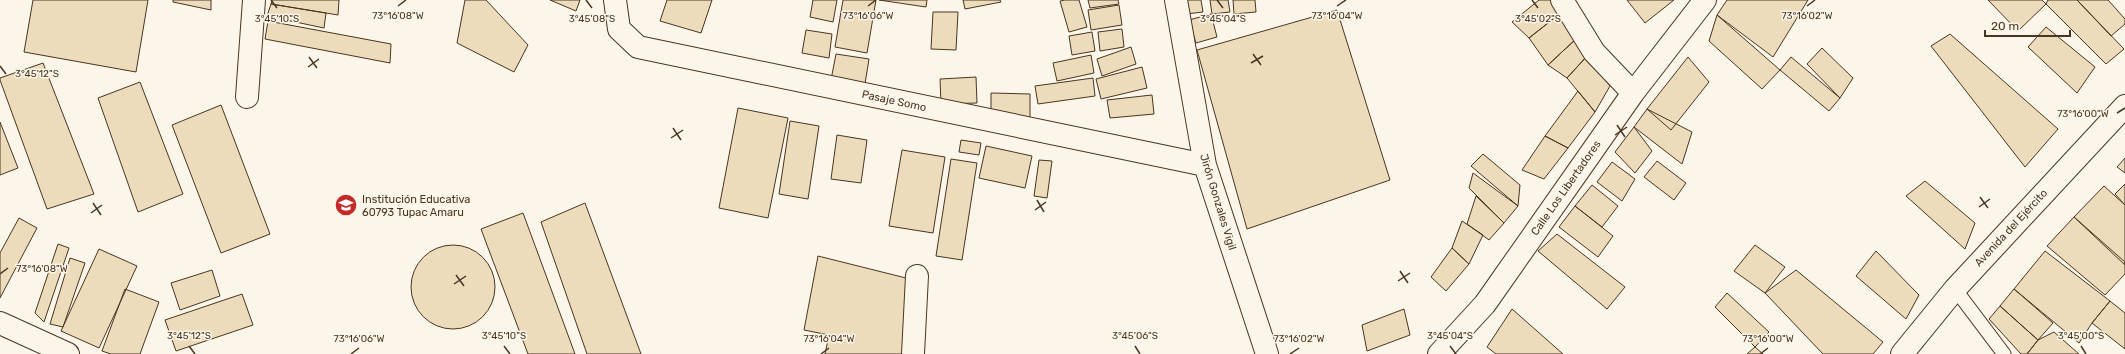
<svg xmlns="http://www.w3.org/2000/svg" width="2125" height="354" font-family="Rubik,sans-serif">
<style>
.building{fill:#ecdcbc;stroke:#4a3520}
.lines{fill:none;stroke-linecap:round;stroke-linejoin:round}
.service-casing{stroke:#4a3520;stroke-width:15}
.minor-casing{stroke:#4a3520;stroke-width:24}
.secondary-casing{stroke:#4a3520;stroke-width:24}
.service{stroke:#fbf6e9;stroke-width:13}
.minor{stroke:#fbf6e9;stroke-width:22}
.secondary{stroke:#fbf6e9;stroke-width:22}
.ticks{fill:none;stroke:#4a3520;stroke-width:1.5}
.labels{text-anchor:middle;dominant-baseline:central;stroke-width:3;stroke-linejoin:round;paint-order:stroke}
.street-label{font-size:11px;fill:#4a3520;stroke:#fbf6e9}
.poi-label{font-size:11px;fill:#4a3520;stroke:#fbf6e9;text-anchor:start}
.ticks-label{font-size:10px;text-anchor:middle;fill:#4a3520;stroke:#fbf6e9;stroke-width:3;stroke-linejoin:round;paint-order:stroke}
</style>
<rect width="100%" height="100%" fill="#fbf6e9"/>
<path class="building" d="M33 0H148L136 72 24 52Z
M173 0H211V10L173 2Z
M272 0H339L338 15 271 4Z
M465 0H486L528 45 514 72 457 43Z
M550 0H580L576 11Z
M667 0H712L701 33 660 21Z
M813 0H837L833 22 810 17Z
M843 0H876L867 53 835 47Z
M879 0H927L926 7Z
M963 0H1000L1001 2 965 9Z
M1065 0H1079L1087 27 1069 32 1060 1Z
M1088 0H1118L1119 4 1090 8Z
M1183 0H1201L1203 12 1186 14Z
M1210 0H1228L1230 12 1212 14Z
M1233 0H1255L1256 12 1234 14Z
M1539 0H1553L1562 12 1529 38 1512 22Z
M1627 0H1674L1645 23Z
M1727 0H1808L1773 57 1717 15Z
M1988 0H2042L2046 4 2018 31Z
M2048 0H2077L2124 49 2106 64 2046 4Z
M2077 0H2108L2125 19V24L2111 36Z
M271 4 326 13 324 28 267 16Z
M1119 5 1122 25 1091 30 1088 10Z
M1337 10 1390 180 1247 229 1197 50Z
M933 12H958L956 50 931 49Z
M1562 12 1577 38 1548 65 1529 38Z
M1211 14 1217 37 1196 43 1189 20Z
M1717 15 1780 70 1762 89 1709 41Z
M268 21 391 44 390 63 265 39Z
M2046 27 2095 67 2077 93 2028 47Z
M1122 29 1124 47 1100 51 1098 32Z
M806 30 832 34 829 58 802 53Z
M1092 32 1095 51 1072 55 1069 36Z
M1950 34 2058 129 2025 167 1931 46Z
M1577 38 1588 55 1567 78 1548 65Z
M1131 47 1136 64 1102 76 1097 59Z
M1822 48 1853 78 1840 98 1807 64Z
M836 54 869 59 864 90 830 85Z
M1091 55 1094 73 1057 81 1053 63Z
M1588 55 1610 86 1595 112 1567 78Z
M1688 57 1709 82 1671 130 1647 109Z
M1791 57 1840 98 1829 111 1780 70Z
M43 63 94 194 47 209 0 80V78Z
M1142 67 1147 88 1101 99 1096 79Z
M976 77 977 103 941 104 940 79Z
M1093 78 1095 96 1038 104 1035 86Z
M140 82 183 194 138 212 98 98Z
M1578 91 1595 112 1568 148 1545 136Z
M991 93 1030 94V118H991Z
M1152 95 1154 114 1110 118 1107 100Z
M221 105 270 234 221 253 172 125Z
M738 108 788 118 768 218 719 208Z
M1647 109 1692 132 1682 164 1634 127Z
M790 121 819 126 808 199 779 194Z
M0 122 18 168 0 175Z
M1634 127 1652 151 1635 173 1615 152Z
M837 135 867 140 861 183 831 179Z
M1545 136 1568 148 1544 179 1522 170Z
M961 140 981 143 979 155 959 152Z
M986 146 1032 156 1025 188 979 178Z
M902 150 945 157 933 233 889 226Z
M1483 154 1520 185 1518 206 1471 166Z
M2125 158V173L2117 167Z
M951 159 977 163 962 260 936 256Z
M1039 160 1052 161 1047 198 1034 196Z
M1657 161 1686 183 1674 200 1644 177Z
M1612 162 1635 179 1622 201 1597 182Z
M1473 173 1518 206 1504 223 1469 188Z
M1925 181 1975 223 1965 249 1906 196Z
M2125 184V205L2115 194Z
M1592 185 1618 206 1602 227 1575 206Z
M2104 186 2125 205V265L2074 217Z
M1476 196 1504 223 1489 240 1467 224Z
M585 203 641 354H587L541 222Z
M1575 206 1613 236 1598 257 1559 227Z
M523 213 575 354H528L481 229Z
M2074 217 2125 262V274L2105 295 2047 246Z
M19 218 37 228 0 298V253Z
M1462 221 1483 235 1469 264 1452 248Z
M1557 234 1625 287 1607 309 1538 251Z
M58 244 69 248 44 322 35 313Z
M411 287a42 42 0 1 1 84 0a42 42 0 1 1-84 0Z
M1755 245 1785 267 1765 293 1734 271Z
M1452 248 1469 264 1446 291 1431 277Z
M99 249 137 266 99 348 61 331Z
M1876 251 1919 295 1906 319 1856 276Z
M2045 251 2110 301 2092 323 2079 343 2014 289Z
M818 256 906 278V354H825L829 335 804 330Z
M70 258 85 263 63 327 50 324Z
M212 270 220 296 180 310 171 283Z
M1796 270 1883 342 1873 354H1823L1765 293Z
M125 289 159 302 140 354H111L102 351Z
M2014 289 2053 323 2038 340 2000 306Z
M1727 293 1769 332 1755 347 1715 307Z
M242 294 253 325 176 351 165 320Z
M2110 301 2125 313V349L2092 323Z
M2000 306 2038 340 2027 354H2021L1989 319Z
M1404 309 1410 335 1367 351 1362 325Z
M1512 309 1563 354H1496L1487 347Z
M2054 332 2079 354H2027L2038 340Z
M1755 347 1763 354H1747Z"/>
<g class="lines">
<g class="service-casing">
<path id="service" d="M1955 289 2004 354"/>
</g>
<g class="minor-casing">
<path id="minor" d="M615 0 619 29 638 47 1205 165
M1176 0 1205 165 1267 354
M1562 0 1594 52 1633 93
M247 97 254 0
M0 323 68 354
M913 354 917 276
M1439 354 1485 304 1633 93 1705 0"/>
</g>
<g class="secondary-casing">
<path id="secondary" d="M1902 354 1955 289 2125 106"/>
</g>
<use href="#service" class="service"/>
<use href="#minor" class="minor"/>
<use href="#secondary" class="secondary"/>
</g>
<path class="ticks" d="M271 0 277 8M586 0 592 8M1217 0 1223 8M1532 0 1538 8M398 6 406 0M868 6 876 0M1337 6 1346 0M1807 6 1815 0M1253 54 1261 65M309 57 317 68M1251 63 1263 56M0 66 6 74M308 67 319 59M2117 113 2125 108M1617 125 1625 137M673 128 681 140M1615 135 1627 127M671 138 683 130M1980 197 1988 208M1037 200 1044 212M93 203 101 215M1979 207 1990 199M1035 210 1046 202M91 213 102 205M1400 271 1408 283M0 274 8 268M456 275 464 286M1398 281 1410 273M454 284 466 276M189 346 195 354M504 346 510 354M1135 346 1140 354M1450 346 1456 354M2081 346 2086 354M351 354 359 348M821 354 829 348M1290 354 1299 348M1760 354 1768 348"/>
<defs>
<g id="school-disc" transform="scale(1.15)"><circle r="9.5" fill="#c62828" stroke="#fbf6e9"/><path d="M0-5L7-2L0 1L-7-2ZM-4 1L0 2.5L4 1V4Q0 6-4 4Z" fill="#fff"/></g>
</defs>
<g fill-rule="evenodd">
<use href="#school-disc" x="346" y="205"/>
</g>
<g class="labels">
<g class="street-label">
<text transform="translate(894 101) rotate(12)">Pasaje Somo</text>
<text transform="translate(1566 188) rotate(-55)">Calle Los Libertadores</text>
<text transform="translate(1218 202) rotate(73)">Jirón Gonzales Vigil</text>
<text transform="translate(2011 228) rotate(-47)">Avenida del Ejército</text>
</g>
<g class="poi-label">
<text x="362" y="199">Institución Educativa<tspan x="362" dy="13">60793 Tupac Amaru</tspan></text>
</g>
</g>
<g class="ticks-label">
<text x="1807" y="19">73°16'02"W</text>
<text x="398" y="19">73°16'08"W</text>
<text x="868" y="19">73°16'06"W</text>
<text x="1337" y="19">73°16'04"W</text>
<text x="1538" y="22">3°45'02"S</text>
<text x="277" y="22">3°45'10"S</text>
<text x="592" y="22">3°45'08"S</text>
<text x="1223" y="22">3°45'04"S</text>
<text x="37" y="77">3°45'12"S</text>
<text x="2083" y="117">73°16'00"W</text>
<text x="42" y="272">73°16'08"W</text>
<text x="189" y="339">3°45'12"S</text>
<text x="504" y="339">3°45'10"S</text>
<text x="1135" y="339">3°45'06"S</text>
<text x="1450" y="339">3°45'04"S</text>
<text x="2081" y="339">3°45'00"S</text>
<text x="359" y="342">73°16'06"W</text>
<text x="829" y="342">73°16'04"W</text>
<text x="1299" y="342">73°16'02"W</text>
<text x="1768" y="342">73°16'00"W</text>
</g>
<path d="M1985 30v6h85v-6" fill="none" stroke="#4a3520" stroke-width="2"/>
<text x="1991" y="30" font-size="12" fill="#4a3520" stroke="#fbf6e9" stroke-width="3" paint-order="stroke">20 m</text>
</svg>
